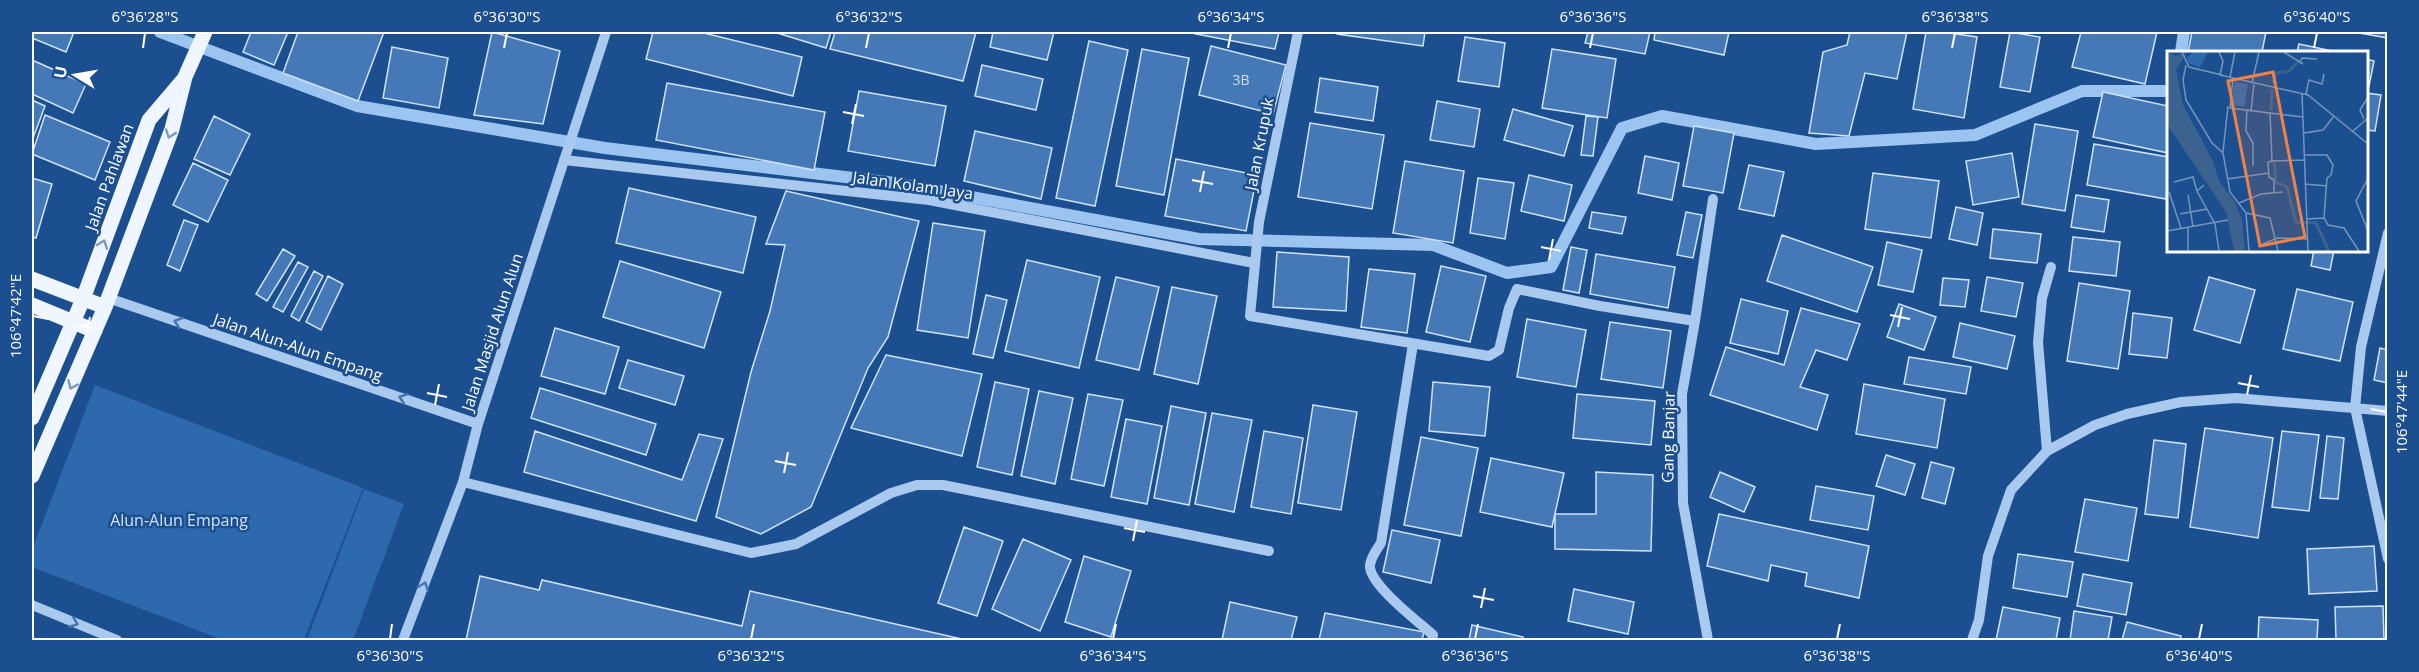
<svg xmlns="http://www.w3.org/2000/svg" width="2419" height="672" font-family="'Open Sans',sans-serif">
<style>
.green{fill:#2e69ad}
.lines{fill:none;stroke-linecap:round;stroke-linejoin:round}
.stream{stroke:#9cc4f0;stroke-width:12}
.building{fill:#4478b7;stroke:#cfe3fa;stroke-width:1.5}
.minor{stroke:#a9c9ee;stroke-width:10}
.major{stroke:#f0f6ff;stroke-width:15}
.oneway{stroke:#7b9ac1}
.oneway2{stroke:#4674ac}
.ticks{fill:none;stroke:#fff;stroke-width:2}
.labels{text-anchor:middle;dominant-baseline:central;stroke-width:5;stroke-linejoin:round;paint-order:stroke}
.number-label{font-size:14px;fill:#d0dded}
.street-label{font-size:16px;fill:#fff;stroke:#1b4f8f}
.park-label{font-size:16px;fill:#cfe3fa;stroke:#1b4f8f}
.inset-river{fill:none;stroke:#3c6290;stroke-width:3}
.inset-road{fill:none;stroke:#7695bc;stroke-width:1.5}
.view{fill:#ee8249;fill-opacity:0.15;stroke:#ee8249;stroke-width:3}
.inset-edge{fill:none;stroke:#fff;stroke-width:3}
.neatline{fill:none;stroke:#fff;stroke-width:2}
.ticks-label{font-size:15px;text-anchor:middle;fill:#fff}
</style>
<rect width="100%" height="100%" fill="#1b4f8f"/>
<path class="green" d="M95 385 363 488 304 640H223L32 567V550Z
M364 489 404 504 353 640H307Z"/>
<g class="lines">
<path class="stream" d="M160 32 357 106 605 148 895 183 1199 239 1433 245 1507 273 1551 267 1622 128 1662 116 1816 144 1975 135 2082 91H2168
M2181 52 2184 32"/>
</g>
<path class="building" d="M32 32H74L66 52 32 38Z
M251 32H288L274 65 243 52Z
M298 32H384L358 101 283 73Z
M492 32 560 51 543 124 474 115Z
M653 32H700L802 57 793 96 646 59Z
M774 32H831L826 48Z
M835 32H976L963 81 830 49Z
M993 32H1054L1047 60 990 47Z
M1186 32H1279L1275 49Z
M1337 32H1425L1423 46 1337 34Z
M1588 32H1650L1645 54 1585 43Z
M1655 32H1729L1724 55 1654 40Z
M1850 32H1907L1897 79 1865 73 1849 136 1809 133 1823 52 1847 45Z
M1926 32H1943L1977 37 1964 118 1913 109Z
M2010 32 2040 37 2030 92 2000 87Z
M2081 32H2157L2145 84 2072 67Z
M2192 32H2266L2262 52H2188Z
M2354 32H2388V38Z
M1465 37 1505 43 1499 87 1458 81Z
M1089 41 1128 50 1095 206 1056 198Z
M2299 44 2337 52H2297Z
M1211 46 1286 65 1273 114 1199 95Z
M392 47 448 58 439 108 383 98Z
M1142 49 1189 58 1164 195 1116 186Z
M1552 49 1616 59 1607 118 1542 108Z
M2366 59 2374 61 2369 86 2366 85Z
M32 60 86 84 73 113 32 94Z
M982 65 1043 79 1036 110 975 96Z
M1320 78 1378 87 1373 121 1315 112Z
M667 83 825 112 814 170 656 140Z
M859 91 946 106 935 166 848 151Z
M2103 92 2168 106V153L2093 137Z
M2366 93 2381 95 2375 131 2366 130Z
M32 100 45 106 32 141Z
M1437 101 1480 109 1474 147 1430 140Z
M1513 109 1573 126 1564 156 1504 140Z
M45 115 110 142 95 180 32 154Z
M214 116 250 134 230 175 194 159Z
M1586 116 1598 117 1593 156 1581 155Z
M1310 123 1384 135 1372 209 1298 197Z
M2035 124 2078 131 2065 211 2022 204Z
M1694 126 1734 133 1723 193 1683 186Z
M975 131 1052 148 1041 199 964 181Z
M2094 144 2168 157V182L2166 199 2087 185Z
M2012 153 2019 197 1973 205 1966 161Z
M1645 156 1679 163 1672 200 1638 193Z
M1176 159 1257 175 1246 231 1165 216Z
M1405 161 1464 171 1453 243 1393 233Z
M193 163 228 180 208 222 173 205Z
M1749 165 1784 172 1774 216 1739 209Z
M1873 173 1939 181 1931 238 1865 229Z
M1529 175 1572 185 1564 221 1521 211Z
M32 178 52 184 36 238 32 237Z
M1478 178 1514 183 1505 239 1470 233Z
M629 188 756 217 743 273 616 243Z
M786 191 919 221 888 337 868 368 811 507 761 534 716 517 751 372 770 311 785 245 766 244Z
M2076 195 2109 200 2104 232 2071 227Z
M1956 207 1983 213 1977 245 1949 239Z
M1592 212 1626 217 1622 234 1589 228Z
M1686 212 1702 215 1693 258 1677 255Z
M184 220 198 225 180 271 167 265Z
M933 223 985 231 968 338 917 330Z
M1993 229 2041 234 2037 263 1990 258Z
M1782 235 1873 267 1857 312 1767 281Z
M2073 237 2120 242 2116 276 2069 271Z
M1887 242 1922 250 1913 292 1878 285Z
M1571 247 1587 250 1579 293 1563 290Z
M283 249 295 256 267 301 256 294Z
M2314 250H2334L2330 270 2311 266Z
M1277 252 1349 257 1346 311 1273 307Z
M1596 254 1675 267 1668 308 1590 294Z
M1027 260 1100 277 1079 368 1005 351Z
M620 261 721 292 704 348 603 317Z
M298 262 308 267 283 312 273 307Z
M1441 266 1486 276 1470 342 1426 332Z
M1369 269 1415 274 1407 333 1361 327Z
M314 271 323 276 299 321 291 316Z
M328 276 343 284 321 330 306 322Z
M1116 277 1159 287 1139 370 1096 360Z
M1987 277 2023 283 2016 317 1981 311Z
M2209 277 2255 290 2240 343 2194 330Z
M1943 278 1969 280 1965 307 1940 305Z
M2079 283 2130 291 2118 369 2067 361Z
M1172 287 1217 296 1198 384 1154 374Z
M2297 289 2353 302 2340 361 2283 349Z
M986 295 1007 300 993 358 973 354Z
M1741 299 1788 311 1778 354 1730 343Z
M1899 304 1936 317 1924 350 1887 337Z
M1801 308 1860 324 1847 360 1816 350 1800 387 1828 395 1817 430 1710 395 1726 347 1784 365Z
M2133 313 2172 318 2167 358 2129 354Z
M1527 319 1586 330 1576 387 1517 377Z
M1610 322 1671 331 1663 388 1601 379Z
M1960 323 2015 336 2007 369 1953 357Z
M555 328 619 347 605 394 541 376Z
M2380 348 2388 350V383L2374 380Z
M886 355 982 374 962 456 851 428Z
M1909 357 1971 367 1966 394 1904 384Z
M628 360 684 376 675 405 619 388Z
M995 382 1029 389 1012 475 977 467Z
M1433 382 1490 387 1485 436 1429 431Z
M1864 384 1945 399 1937 448 1856 434Z
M540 388 656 424 646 455 531 418Z
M1039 391 1073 398 1055 484 1021 476Z
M1088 394 1123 400 1104 486 1071 479Z
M1577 394 1655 401 1651 445 1573 438Z
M1313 405 1357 412 1341 510 1298 503Z
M1171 406 1206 413 1189 505 1154 498Z
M1212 413 1252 420 1234 512 1195 504Z
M1126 419 1162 426 1147 504 1111 497Z
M2205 428 2273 438 2258 538 2190 527Z
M535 431 682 480 699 434 723 439 696 521 524 472Z
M1264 431 1303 438 1291 514 1251 507Z
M2282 431 2319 435 2309 511 2272 507Z
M2327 436 2344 438 2338 499 2320 498Z
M1421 437 1478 448 1461 536 1404 525Z
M2154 440 2186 444 2178 518 2145 514Z
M1886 455 1915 464 1905 495 1876 486Z
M1491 458 1564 473 1552 527 1480 512Z
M1931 462 1954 468 1945 504 1922 498Z
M1596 472 1653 475 1651 551 1555 549V514H1596Z
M1720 472 1755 487 1744 512 1710 497Z
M1816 486 1874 496 1868 530 1810 520Z
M2085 499 2137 508 2128 561 2075 552Z
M1719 514 1869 546 1859 598 1805 586 1807 573 1771 565 1768 581 1707 566Z
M964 527 1003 541 977 616 938 603Z
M1392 530 1440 540 1431 583 1383 572Z
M1023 539 1071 560 1040 631 992 609Z
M2374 546 2377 591 2309 594 2307 549Z
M2018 554 2073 562 2067 597 2013 588Z
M1084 556 1131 571 1111 637 1065 622Z
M2083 574 2132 583 2126 615 2077 606Z
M480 576 539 590 542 580 742 626 750 591 966 640H466Z
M1574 589 1634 602 1628 634 1568 621Z
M1230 602 1297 617 1291 640H1222Z
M2383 606 2384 640H2336L2335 607Z
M2003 607 2060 618 2056 640H1996Z
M2074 611 2112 617 2108 640H2070Z
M1325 613 1424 632 1422 640H1319Z
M2259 617 2318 620 2317 640H2258Z
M2127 622 2181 636 2180 640H2122Z
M1472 625 1523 637 1522 640H1469Z"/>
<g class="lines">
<path class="minor" d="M1298 32 1259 222 1250 316 1489 356 1499 350 1509 308 1517 289 1600 306 1695 321
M564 160 929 200 1254 263
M2388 233 2361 347 2355 408 2388 559
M108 298 478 424
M1413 344 1381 543C1377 549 1371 557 1370 565 1368 584 1419 622 1433 635L1432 640
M2047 451 2038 342 2042 298 2051 267
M463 482 751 553 796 544 891 493 917 485H943L1269 551
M32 605 117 640
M403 640 463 482 478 424 606 32
M1708 640 1683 503 1682 394 1695 321 1713 199
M1972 640 1979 620 1988 556 2011 490 2047 451 2095 425 2127 414 2181 402 2236 398 2388 411"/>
<path class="major" d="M32 279 105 307
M32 305 95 331
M32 418 83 299 149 120 183 80
M32 476 105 307 172 129 185 77 205 32"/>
</g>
<defs><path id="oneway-chevron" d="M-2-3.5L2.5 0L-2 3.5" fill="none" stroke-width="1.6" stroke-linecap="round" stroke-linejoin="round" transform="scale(1.5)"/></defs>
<g class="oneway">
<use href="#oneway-chevron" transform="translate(170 134) rotate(109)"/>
<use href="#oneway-chevron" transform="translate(103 244) rotate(-70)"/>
<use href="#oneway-chevron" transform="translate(72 385) rotate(114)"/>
</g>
<g class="oneway2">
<use href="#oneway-chevron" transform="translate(178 322) rotate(-161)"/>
<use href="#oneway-chevron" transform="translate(403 398) rotate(-161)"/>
<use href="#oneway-chevron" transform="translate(424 586) rotate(-69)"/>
<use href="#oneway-chevron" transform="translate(74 623) rotate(22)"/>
</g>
<path class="ticks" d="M143 48 145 33M504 48 507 33M866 48 869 33M1228 48 1231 33M1590 48 1593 33M1952 48 1955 33M2314 48 2317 33M843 112 864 116M852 124 856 104M1192 180 1213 184M1200 192 1204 171M1541 247 1561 251M1549 260 1553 239M1890 315 1910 319M33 316 48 319M78 325 99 329M1898 327 1902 307M86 337 90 317M2238 383 2259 387M427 393 447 397M2247 395 2251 375M435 405 439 384M2371 409 2386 412M775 461 796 465M784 473 788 452M1124 528 1145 532M1133 541 1137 520M1473 596 1494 600M1481 608 1485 588M390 639 392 624M751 639 754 624M1113 639 1116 624M1475 639 1478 624M1837 639 1840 624M2199 639 2202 624"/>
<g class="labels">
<g class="number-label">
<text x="1241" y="79">3B</text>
</g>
<g class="street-label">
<text transform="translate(1259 144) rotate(-79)">Jalan Krupuk</text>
<text transform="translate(109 177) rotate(-70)">Jalan Pahlawan</text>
<text transform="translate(913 185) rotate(8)">Jalan Kolam Jaya</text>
<text transform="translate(492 332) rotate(-72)">Jalan Masjid Alun Alun</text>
<text transform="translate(298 347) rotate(19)">Jalan Alun-Alun Empang</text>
<text transform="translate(1668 437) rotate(-89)">Gang Banjar</text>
</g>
<g class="park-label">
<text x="179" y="520">Alun-Alun Empang</text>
</g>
</g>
<g transform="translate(2167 51)">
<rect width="201" height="201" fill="#1b4f8f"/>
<path d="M26 1H41L33 16 21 12 20 7ZM68 31 81 33 77 56 64 53Z" fill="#2e69ad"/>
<path d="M0 1 9 5 20 1 9 19 16 54 46 110 52 130 68 151 75 169 78 200H67L59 161 0 73Z" fill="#3c6290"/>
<path class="inset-river" d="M106 33 109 22 122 20 131 11M104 60 105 38M107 110 109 131 120 136 129 171 149 172 162 200"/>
<path class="inset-road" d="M15 1 22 16 55 24M52 1 56 10 53 24M117 1 136 13M133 11 135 7 150 8M19 14 16 29 19 49 45 92 56 102 63 141 79 162 82 200M53 24 141 44 201 93M63 26 68 1M66 28 63 57 136 66M85 32 92 1M135 43 141 200M139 43 142 29 155 33 157 23M80 59 79 80 86 92V115M84 60 87 33M103 62 105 110M197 68 193 59 201 46M186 80 201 67M137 82 156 79 167 65M56 101 61 55M137 104H160L166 114 164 124 160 127 157 167M105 110 101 111 102 126 107 129V141M105 110 137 109M201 127 189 150 201 180M60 128 102 122M7 131 26 126 30 140 37 134M138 133 160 135M30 140 48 173 52 200M2 141 14 177M21 144 26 176M72 152 94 143 116 141M79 162 103 167 111 200M13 163 40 158M140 168 157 167 161 174 177 177 192 200M21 177V200M0 180 61 169M94 194 110 187 140 188"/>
<path class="view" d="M106 21 138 186 93 195 61 30Z"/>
<rect width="201" height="201" class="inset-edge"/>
</g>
<rect width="2419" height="672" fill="none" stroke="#1b4f8f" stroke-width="66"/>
<g transform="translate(75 75) rotate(281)" stroke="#1b4f8f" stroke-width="4.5" paint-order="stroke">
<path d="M0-4.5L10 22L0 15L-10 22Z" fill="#ffffff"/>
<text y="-9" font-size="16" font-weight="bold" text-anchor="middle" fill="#ffffff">U</text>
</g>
<rect x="33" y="33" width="2353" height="606" class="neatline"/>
<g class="ticks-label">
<text x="145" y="22">6°36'28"S</text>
<text x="507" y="22">6°36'30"S</text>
<text x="869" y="22">6°36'32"S</text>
<text x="1231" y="22">6°36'34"S</text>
<text x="1593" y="22">6°36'36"S</text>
<text x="1955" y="22">6°36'38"S</text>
<text x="2317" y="22">6°36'40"S</text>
<text transform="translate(16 316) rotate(-90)" y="5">106°47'42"E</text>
<text transform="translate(2402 412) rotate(-90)" y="5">106°47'44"E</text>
<text x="390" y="661">6°36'30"S</text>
<text x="751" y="661">6°36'32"S</text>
<text x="1113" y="661">6°36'34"S</text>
<text x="1475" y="661">6°36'36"S</text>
<text x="1837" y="661">6°36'38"S</text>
<text x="2199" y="661">6°36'40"S</text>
</g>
</svg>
